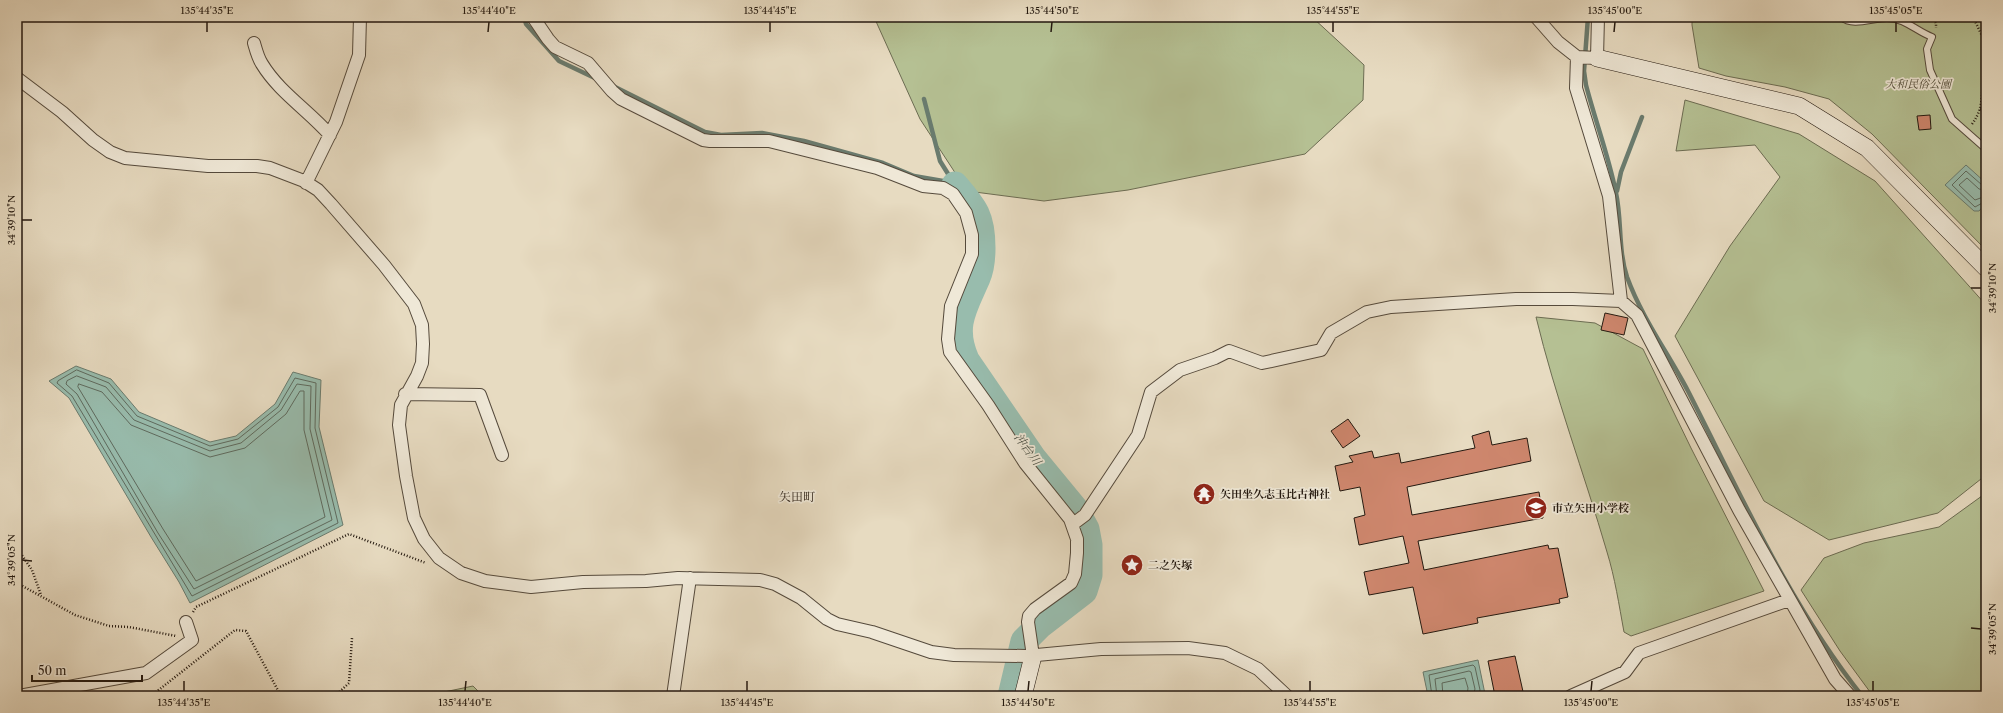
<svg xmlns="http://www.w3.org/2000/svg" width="2003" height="713" font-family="'Libre Caslon Text','Noto Serif JP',serif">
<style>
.green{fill:#b5c093;stroke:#6c6c52}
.water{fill:#98bcad;stroke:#6a7b6e}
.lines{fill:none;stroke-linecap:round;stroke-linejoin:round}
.shore{stroke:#5e6a5e;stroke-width:1}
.stream{stroke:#6a7b6e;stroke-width:4.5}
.river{stroke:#98bcad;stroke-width:27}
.building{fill:#cf876e;stroke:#241910}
.lane-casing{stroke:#554a3c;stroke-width:8}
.street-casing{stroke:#554a3c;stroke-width:14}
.secondary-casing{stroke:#241910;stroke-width:18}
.path{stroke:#241910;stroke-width:2.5;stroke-dasharray:1 2;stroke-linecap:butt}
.lane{stroke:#efe8d7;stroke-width:6}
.street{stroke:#efe8d7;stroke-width:12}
.secondary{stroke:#efe8d7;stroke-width:17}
.ticks{fill:none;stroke:#241910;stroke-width:1.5}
.labels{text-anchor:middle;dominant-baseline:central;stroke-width:3.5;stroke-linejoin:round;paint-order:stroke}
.park-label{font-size:11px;font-style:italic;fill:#504b37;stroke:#efe8d7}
.poi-label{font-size:11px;font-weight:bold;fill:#241910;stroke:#efe8d7;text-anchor:start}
.water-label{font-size:12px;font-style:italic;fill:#4d5247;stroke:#efe8d7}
.neighbourhood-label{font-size:12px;fill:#241910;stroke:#efe8d7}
.neatline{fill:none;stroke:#241910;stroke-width:1.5}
.ticks-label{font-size:10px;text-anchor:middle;fill:#241910}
</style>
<rect width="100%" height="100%" fill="#e7dbc1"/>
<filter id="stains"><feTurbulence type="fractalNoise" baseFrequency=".005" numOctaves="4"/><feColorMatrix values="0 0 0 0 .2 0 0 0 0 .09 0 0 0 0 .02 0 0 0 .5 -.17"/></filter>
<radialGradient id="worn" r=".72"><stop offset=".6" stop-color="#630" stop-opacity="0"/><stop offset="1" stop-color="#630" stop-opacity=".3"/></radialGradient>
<path class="green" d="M874 17H1312L1364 65 1363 100 1305 154 1128 190 1044 201 967 191 920 119Z
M1692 17H1986V250L1872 134 1829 99 1785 87 1726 76 1699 68 1692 25Z
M1685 100 1799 134 1875 181 1986 305V475L1938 513 1829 540 1764 501 1675 336 1730 246 1780 177 1755 145 1676 151Z
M1536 317 1595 323 1643 349 1691 448 1764 591 1631 636 1624 632C1619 605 1615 578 1607 552 1584 473 1555 396 1536 317Z
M1986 493V696H1873L1840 651 1801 590 1824 558 1864 543 1939 527Z
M473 686 483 696H443L444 692Z"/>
<path class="water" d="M1966 165 1986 183V203L1979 211H1974L1945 185Z
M76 366 111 379 139 412 210 442 236 436 275 404 293 372 321 380 319 427 343 525 190 603 179 582 151 537 69 398 49 381Z
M1478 660 1485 694 1474 696H1428L1423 672Z"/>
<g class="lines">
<path class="shore" d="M1986 185H1982L1966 171 1952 185 1975 207 1986 201
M1986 190 1979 189 1967 178 1959 185 1975 200 1986 196
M77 370 109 383 137 416 210 446 238 439 278 407 295 378 316 383 315 428 338 523 192 596 72 396 57 383 58 381Z
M77 376 106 387 134 420 210 451 241 443 281 410 297 384 311 386 310 429 332 520 194 589 158 533 77 394 66 384 67 381Z
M79 384 102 392 131 425 210 457 245 448 286 414 300 391H304V430L325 517 196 581 163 529 78 387Z
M1432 696 1429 675 1473 665 1475 667 1480 690 1478 696
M1437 696 1435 679 1469 671 1471 672 1475 689 1473 696
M1443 696 1442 683 1465 678 1468 688 1467 696"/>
<path class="stream" d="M524 17 526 24 559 61 599 80
M1588 17 1584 71 1586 85C1595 120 1609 157 1616 193 1622 221 1618 250 1627 277 1642 318 1668 353 1688 391 1741 495 1789 604 1862 696
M611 85 705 132 721 135 762 133 804 141 883 163 914 176 943 181 955 185
M924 99 940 161 955 185
M1617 191 1621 172 1642 117"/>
<path class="river" d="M955 185C975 208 982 217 982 248 982 257 981 269 977 278 964 308 951 326 966 360L1033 458 1075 509 1086 529 1089 545V575L1084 591 1040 625 1024 641 1011 696"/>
</g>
<path class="building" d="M1930 115 1931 129 1919 130 1917 116Z
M1605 313 1628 318 1624 335 1601 330Z
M1348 419 1360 436 1343 448 1331 431Z
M1489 431 1492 445 1527 438 1531 461 1407 487 1412 515 1539 492 1543 518 1418 541 1424 570 1548 545 1549 549 1558 548 1568 597 1559 599 1560 603 1477 618 1478 623 1423 634 1413 587 1369 595 1364 572 1409 563 1403 536 1359 545 1354 518 1365 515 1360 487 1340 491 1335 466 1353 462 1349 456 1372 451 1374 458 1399 453 1401 463 1475 448 1472 436Z
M1515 656 1524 696H1495L1488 661Z"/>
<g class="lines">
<g class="lane-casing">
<path id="lane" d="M1841 17C1853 27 1872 18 1887 18 1905 18 1916 31 1932 37L1927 49 1930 70 1952 119 1986 149"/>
</g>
<g class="street-casing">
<path id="street" d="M533 17 548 39 555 47 588 63 612 91 621 99 703 140 710 141H769L877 168 923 186 943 188 953 194 966 213 972 235V254L951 306 948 339 950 352 988 405 1025 463 1070 519 1077 539V553L1075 574 1071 583 1035 609 1029 616 1028 622 1033 656
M1536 17 1558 42 1577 57 1597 58 1598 17
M254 43C256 50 258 58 262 64 279 92 308 110 330 135
M1577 57 1576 88 1609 196 1621 301
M17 78 62 112 93 140 110 152 125 158 208 166H257L270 168 304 181 318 190 331 204 384 265 414 304 422 325 423 344 422 363 417 376 401 405 399 425 406 476 414 518 424 539 439 558 461 573 485 581 531 587 583 582 646 581 678 578 760 580 775 584 801 598 827 619 837 624 872 632 931 652 954 655 1026 656 1101 649 1188 648 1225 653 1258 669 1287 696
M306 183 336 122 359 55 360 17
M405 394 480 395 502 455
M1073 524 1085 515 1138 435 1151 392 1180 370 1215 358 1229 351 1262 363 1321 350 1331 333 1367 312 1391 307 1516 299H1573L1621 301 1637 315 1739 510 1835 679 1850 696
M19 696 146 673 192 640 186 622
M673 696 690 578
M1571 696 1625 672 1639 653 1789 600"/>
</g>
<g class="secondary-casing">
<path id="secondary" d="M1597 58 1799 106 1867 148 1986 268
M1023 696 1033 656"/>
</g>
<path class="path" d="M1932 17 1936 23V28
M1973 17 1986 44
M1980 109 1986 112
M1972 124C1987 104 1979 87 1986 66
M17 548 32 570 41 595
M17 583 75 615 109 626 129 627 176 636
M193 612 196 607 349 534 426 563
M151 696 235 630 246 631 281 696
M335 696 349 683 352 638"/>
<use href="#lane" class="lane"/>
<use href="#street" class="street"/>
<use href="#secondary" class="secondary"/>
</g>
<path class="ticks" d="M207 32V22M488 32 489 22M770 32V22M1051 32 1052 22M1333 32V22M1614 32 1615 22M1896 32V22M22 220H32M1971 288H1981M22 560 32 561M1971 628 1981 629M184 691V681M465 691 466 681M747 691V681M1028 691 1029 681M1310 691V681M1591 691 1592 681M1873 691V681"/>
<defs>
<g id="temple-disc" transform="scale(1.15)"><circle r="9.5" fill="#8f2418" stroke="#efe8d7"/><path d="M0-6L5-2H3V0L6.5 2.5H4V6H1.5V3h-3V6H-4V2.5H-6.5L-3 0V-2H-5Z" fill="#fff"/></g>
<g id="school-disc" transform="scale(1.15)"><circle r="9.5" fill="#8f2418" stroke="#efe8d7"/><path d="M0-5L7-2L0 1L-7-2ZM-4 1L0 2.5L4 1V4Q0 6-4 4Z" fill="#fff"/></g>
<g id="sight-disc" transform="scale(1.15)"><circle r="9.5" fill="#8f2418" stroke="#efe8d7"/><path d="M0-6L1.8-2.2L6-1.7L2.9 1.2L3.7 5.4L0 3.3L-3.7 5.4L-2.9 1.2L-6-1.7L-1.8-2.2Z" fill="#fff"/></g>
</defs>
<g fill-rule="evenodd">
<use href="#temple-disc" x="1204" y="494"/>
<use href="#school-disc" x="1536" y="508"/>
<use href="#sight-disc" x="1132" y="565"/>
</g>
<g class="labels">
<g class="park-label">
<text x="1918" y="84">大和民俗公園</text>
</g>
<g class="poi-label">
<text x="1220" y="494">矢田坐久志玉比古神社</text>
<text x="1552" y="508">市立矢田小学校</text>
<text x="1148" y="565">二之矢塚</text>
</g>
<g class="water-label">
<text transform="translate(1028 449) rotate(54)">沖台川</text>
</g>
<g class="neighbourhood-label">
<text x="797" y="496">矢田町</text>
</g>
</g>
<rect width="2003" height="713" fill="none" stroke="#e7dbc1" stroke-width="44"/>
<path d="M32 675v6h110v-6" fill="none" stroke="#241910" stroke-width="2"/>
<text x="38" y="675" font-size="12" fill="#241910" stroke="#efe8d7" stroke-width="3" paint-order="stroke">50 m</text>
<rect x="22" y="22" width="1959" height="669" class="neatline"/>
<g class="ticks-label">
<text x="207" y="14">135°44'35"E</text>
<text x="489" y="14">135°44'40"E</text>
<text x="770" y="14">135°44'45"E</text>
<text x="1052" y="14">135°44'50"E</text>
<text x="1333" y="14">135°44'55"E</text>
<text x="1615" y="14">135°45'00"E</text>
<text x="1896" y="14">135°45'05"E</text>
<text transform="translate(11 220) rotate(-90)" y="4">34°39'10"N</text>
<text transform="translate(1992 288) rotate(-90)" y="4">34°39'10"N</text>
<text transform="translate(11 560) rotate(-90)" y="4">34°39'05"N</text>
<text transform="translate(1992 629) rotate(-90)" y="4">34°39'05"N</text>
<text x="184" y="706">135°44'35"E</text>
<text x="465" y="706">135°44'40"E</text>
<text x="747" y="706">135°44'45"E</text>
<text x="1028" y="706">135°44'50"E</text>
<text x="1310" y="706">135°44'55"E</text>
<text x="1591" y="706">135°45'00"E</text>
<text x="1873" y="706">135°45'05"E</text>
</g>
<rect width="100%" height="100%" filter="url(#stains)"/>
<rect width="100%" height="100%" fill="url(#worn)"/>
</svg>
